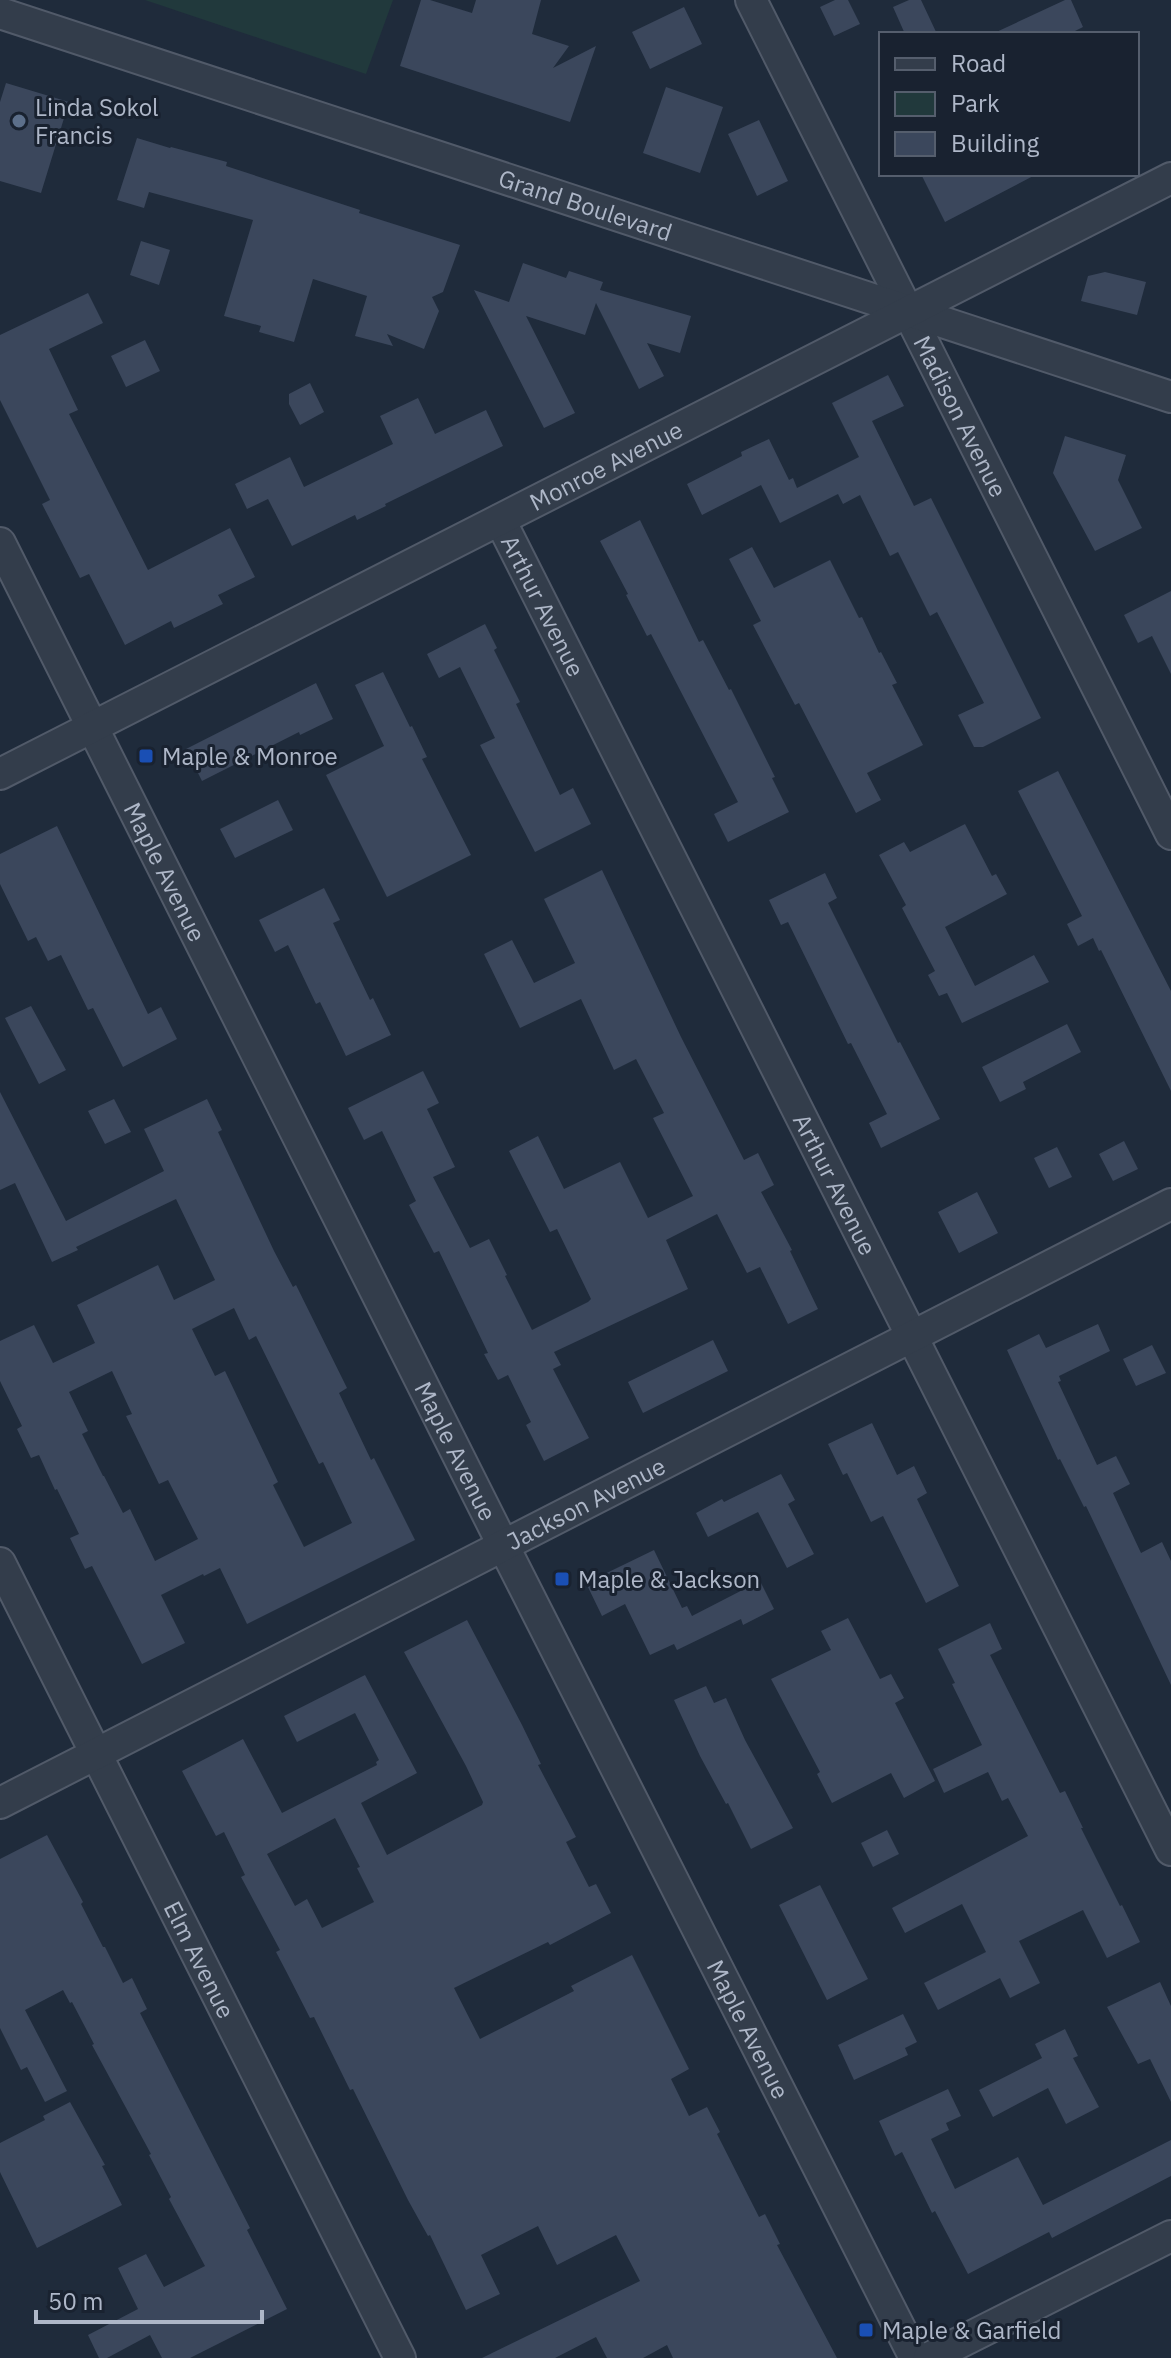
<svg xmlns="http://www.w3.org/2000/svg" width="1171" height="2358" font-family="'IBM Plex Sans',sans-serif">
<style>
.green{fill:#21393c}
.building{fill:#3b475c;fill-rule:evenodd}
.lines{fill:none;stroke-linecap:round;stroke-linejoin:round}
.minor-casing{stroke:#515a69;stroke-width:34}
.minor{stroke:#333d4b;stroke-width:30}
.service-dot{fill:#5c6f8a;stroke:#192230;stroke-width:3}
.transit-dot{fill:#1a4fb4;stroke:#192230;stroke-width:3}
.labels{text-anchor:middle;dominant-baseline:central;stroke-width:6;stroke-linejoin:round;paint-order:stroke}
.poi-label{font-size:24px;fill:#aeb7c8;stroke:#192230;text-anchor:start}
.street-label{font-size:24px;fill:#aeb7c8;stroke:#192230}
</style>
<rect width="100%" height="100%" fill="#1f2b3b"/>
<path class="green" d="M145 0H393L366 74Z"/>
<path class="building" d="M421 0H430L472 13 476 0H541L532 34 569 46 553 68 596 46 570 122 400 66Z
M835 0H848L860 24 834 36 820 7Z
M909 0H921L937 34H905L893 7Z
M1065 0H1071L1083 27 1069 34H992Z
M684 7 702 44 650 69 632 32Z
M6 83 69 102 41 193 0 181V102Z
M666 87 723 107 700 173 643 153Z
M759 120 788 181 757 196 728 134Z
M137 138 170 148 171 147 227 162 226 166 360 210 359 213 460 245 443 292 432 297 439 311 424 349 387 334 393 346 355 336 367 296 313 279 294 342 259 332 261 326 224 316 253 220 149 192 144 208 117 200Z
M921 174H1037L945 222Z
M141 241 170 250 159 285 130 275Z
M523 263 566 278 569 271 603 282 600 290 691 316 680 353 647 343 664 376 639 389 596 303 585 335 526 316 575 413 544 428 474 290 509 302Z
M1105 272 1146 282 1137 315 1081 301 1088 276Z
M88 293 103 323 49 349 78 410 69 414 148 570 230 528 255 577 218 595 223 604 174 628 171 621 125 645 89 574 80 578 42 504 50 500 0 400V335Z
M145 340 160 371 126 387 111 356Z
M888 375 904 406 872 421 914 506 931 498 1041 718 983 747H974L958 715 984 703 937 612 930 616 898 552 890 556 860 495 843 504 838 494 780 523 761 485 702 515 687 484 742 456 741 452 769 439 789 480 793 478 797 488 859 457 832 403Z
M310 383 324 412 300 425 289 404V394Z
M418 398 435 434 486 410 503 446 385 504 386 506 357 520 355 515 292 546 268 499 247 509 235 484 290 457 304 487 393 444 380 416Z
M1065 436 1126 455 1118 480 1142 528 1095 551 1053 473Z
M640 520 699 642 703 640 729 690 731 689 775 777 772 778 789 812 728 842 714 814 738 802 651 634 647 636 626 595 628 594 600 541Z
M752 547 774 588 830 560 859 618 862 617 879 653 881 652 897 683 892 685 923 745 867 773 881 800 856 813 799 703 795 705 753 625 761 621 729 559Z
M1171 591V674L1152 636 1138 643 1124 615Z
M485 624 497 648 494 650 520 702 516 704 560 795 573 788 591 824 535 852 480 745 495 738 460 667 439 678 427 654Z
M383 672 410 727 412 726 427 757 422 759 471 855 387 897 326 775 384 746 355 685Z
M316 683 333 719 300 735 299 732 202 781 186 749Z
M1058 771 1171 991V1091L1101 950 1099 951 1093 938 1078 946 1067 924 1082 916 1018 791Z
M278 800 293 830 235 858 220 829Z
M965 824 992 876 996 874 1007 894 945 927 975 986 1034 955 1049 982 962 1023 947 993 939 996 928 975 935 971 902 908 906 905 879 855 904 842 910 852Z
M57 826 148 1014 161 1007 177 1039 123 1067 93 1008 88 1010 61 955 48 961 36 937 28 941 0 884V854Z
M602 870 681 1037 744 1160 758 1153 774 1185 761 1192 792 1250 790 1251 818 1309 788 1324 760 1267 747 1273 717 1214 666 1240 688 1289 554 1352 561 1365 553 1369 589 1438 544 1461 526 1425 531 1422 508 1375 498 1380 484 1354 488 1353 439 1251 434 1253 409 1205 416 1201 382 1131 364 1140 348 1108 423 1071 439 1103 427 1109 455 1167 433 1177 470 1248 489 1239 507 1275 505 1276 532 1330 588 1302 591 1299 557 1229 550 1232 509 1151 538 1136 564 1189 620 1162 648 1218 693 1196 653 1118 664 1113 636 1059 614 1070 581 999 520 1028 484 954 512 940 534 983 575 963 544 899Z
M825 873 837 898 828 903 898 1043 900 1042 940 1119 881 1148 869 1123 887 1114 851 1043 848 1044 788 922 781 925 769 900Z
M324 888 340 920 333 923 370 1000 373 998 391 1035 346 1056 320 1002 316 1004 288 945 275 952 259 920Z
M31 1006 66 1070 39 1084 5 1018Z
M1067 1024 1081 1052 1023 1082 1026 1089 1000 1102 982 1067Z
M0 1092 66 1221 164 1171 144 1129 207 1099 222 1130 218 1132 274 1251 293 1287 296 1285 347 1388 339 1393 371 1460 374 1458 415 1540 247 1624 220 1568 204 1576 203 1574 161 1595 185 1643 142 1664 92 1566 85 1569 70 1538 79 1534 57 1489 55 1490 39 1455 31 1458 17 1429 22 1426 0 1381V1341L34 1325 53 1363 95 1343 77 1305 158 1265 174 1300 215 1280 176 1199 76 1247 78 1250 52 1262 15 1183 0 1190ZM234 1308 249 1340 256 1336 319 1464 323 1462 352 1523 304 1547 273 1485 278 1482 225 1371 215 1376 192 1329ZM112 1371 132 1414 126 1416 159 1484 168 1480 198 1539 155 1561 130 1509 123 1513 104 1476H103L82 1434 88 1431 69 1392Z
M114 1099 131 1132 105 1144 88 1111Z
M1124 1141 1138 1169 1113 1181 1099 1154Z
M1057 1147 1072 1177 1049 1188 1034 1158Z
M977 1192 998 1233 959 1253 938 1212Z
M1098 1324 1110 1351 1059 1376 1061 1381 1058 1382 1097 1465 1116 1456 1130 1484 1113 1493 1141 1553 1162 1542 1171 1561V1685L1086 1506 1084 1507 1060 1459 1058 1460 1007 1350 1039 1334 1046 1348Z
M713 1340 728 1371 643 1413 628 1382Z
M1152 1345 1166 1373 1136 1386 1123 1359Z
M872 1423 897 1475 914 1466 927 1493 917 1499 959 1586 926 1603 883 1516 871 1522 847 1473 843 1475 828 1444Z
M781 1474 795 1500 788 1504 814 1554 787 1568 758 1512 708 1537 696 1513 722 1499 724 1502Z
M654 1550 682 1608 687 1606 692 1616 760 1581 774 1609 743 1625 741 1619 677 1650 674 1644 650 1655 625 1604 602 1616 586 1583Z
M848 1618 880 1679 891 1674 904 1698 895 1703 935 1781 904 1798 891 1773 832 1803 817 1774 820 1772 771 1679 831 1650 821 1631Z
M467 1620 522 1725 541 1764 538 1765 576 1837 566 1842 589 1887 596 1884 611 1913 550 1945 548 1942 454 1988 480 2039 574 1991 571 1986 632 1955 689 2069 671 2079 689 2116 707 2107 720 2132 717 2134 759 2217 765 2214 780 2244 777 2245 837 2358H673L667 2345 643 2358H607L596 2337 555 2358H482L640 2281 616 2235 557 2265 538 2226 481 2255 500 2294 466 2310 430 2235 428 2236 408 2200 353 2089 350 2090 314 2017 310 2018 286 1971 276 1952 280 1950 241 1877 245 1875 224 1832 216 1836 182 1771 243 1739 282 1813 377 1765 376 1762 379 1760 355 1713 297 1742 284 1716 365 1675 417 1773 361 1803 387 1855 482 1805 483 1802 466 1766 404 1652ZM335 1818 360 1867 357 1868 374 1902 322 1928 307 1899 295 1906 267 1854Z
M990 1623 1002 1649 990 1655 1060 1793 1065 1791 1083 1828H1081L1120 1906 1122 1905 1140 1942 1107 1958 1083 1910 1019 1941 1040 1983 1010 1998 1000 1978 938 2010 924 1983 986 1952 962 1904 905 1933 892 1908 1028 1836 1008 1798 1002 1801 988 1772 944 1793 933 1769 982 1745 952 1684 955 1683 938 1649Z
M706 1686 714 1703 726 1698 745 1740 793 1828 751 1849 728 1803 726 1804 700 1756 674 1700Z
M887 1830 899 1854 873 1867 861 1843Z
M47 1835 83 1902 81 1904 103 1947H105L123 1983 132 1978 147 2009 140 2013 250 2228 247 2230 287 2309 190 2358H162L150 2335 107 2358H99L88 2335 138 2309 118 2268 146 2254 164 2287 205 2266 169 2199 171 2197 149 2155 151 2154 92 2045 94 2044 72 2002 70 2003 63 1990 25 2010 67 2091 45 2102 27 2067 21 2070 0 2028V1859Z
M820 1885 868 1979 827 2000 779 1905Z
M1160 1982 1171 2006V2102L1150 2059 1138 2064 1107 2007Z
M903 2014 917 2042 905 2048 908 2055 854 2080 838 2045Z
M1065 2029 1078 2056 1073 2058 1099 2107 1066 2124 1048 2088 993 2117 979 2090 1042 2058 1035 2044Z
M948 2089 961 2116 946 2123 949 2130 931 2139 955 2189 1018 2157 1043 2205 1171 2140V2176L1052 2238 1049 2232 968 2274 935 2211 932 2213 902 2152 895 2156 879 2121Z
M70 2102 105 2165 102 2166 122 2205 37 2248 0 2172V2143L45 2120 43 2116Z"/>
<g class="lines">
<g class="minor-casing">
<g id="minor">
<path id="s1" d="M751 0 1171 834"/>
<path id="s2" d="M0 13 1171 397"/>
<path id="s3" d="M500 520 1171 1850"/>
<path id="s4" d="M0 543 503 1545 915 2358"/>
<path id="s5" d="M0 774 1171 178"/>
<path id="s6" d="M0 1563 400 2358"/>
<path id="s7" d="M0 1803 1171 1204"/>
<path d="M929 2358 1171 2236"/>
</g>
</g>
<use href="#minor" class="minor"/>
</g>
<circle class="service-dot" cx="19" cy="121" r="8"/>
<g class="transit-dot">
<rect x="138" y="748" width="16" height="16" rx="4"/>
<rect x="554" y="1571" width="16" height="16" rx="4"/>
<rect x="858" y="2322" width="16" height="16" rx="4"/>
</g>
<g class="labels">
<g class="poi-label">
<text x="35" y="107">Linda Sokol<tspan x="35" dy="28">Francis</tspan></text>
<text x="162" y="756">Maple &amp; Monroe</text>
<text x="578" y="1579">Maple &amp; Jackson</text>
<text x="882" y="2330">Maple &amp; Garfield</text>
</g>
<g class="street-label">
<text stroke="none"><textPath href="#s2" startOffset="616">Grand Boulevard</textPath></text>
<text stroke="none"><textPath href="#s1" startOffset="466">Madison Avenue</textPath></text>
<text stroke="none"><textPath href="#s5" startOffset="680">Monroe Avenue</textPath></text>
<text stroke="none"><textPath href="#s3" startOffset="96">Arthur Avenue</textPath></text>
<text stroke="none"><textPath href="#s4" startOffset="368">Maple Avenue</textPath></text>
<text stroke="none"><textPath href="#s3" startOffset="744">Arthur Avenue</textPath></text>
<text stroke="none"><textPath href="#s4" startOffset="1016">Maple Avenue</textPath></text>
<text stroke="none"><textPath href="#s7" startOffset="658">Jackson Avenue</textPath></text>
<text stroke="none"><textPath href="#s6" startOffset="444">Elm Avenue</textPath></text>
<text stroke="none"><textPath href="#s4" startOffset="1664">Maple Avenue</textPath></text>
</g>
</g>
<rect x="879" y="32" width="260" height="144" fill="#192230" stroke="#555e6d" stroke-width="2"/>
<rect x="895" y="58" width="40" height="12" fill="#333d4b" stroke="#555e6d" stroke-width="2"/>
<text x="951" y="72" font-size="24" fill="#aeb7c8">Road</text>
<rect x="895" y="92" width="40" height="24" fill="#21393c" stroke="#555e6d" stroke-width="2"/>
<text x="951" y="112" font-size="24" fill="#aeb7c8">Park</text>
<rect x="895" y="132" width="40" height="24" fill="#3b475c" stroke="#555e6d" stroke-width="2"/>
<text x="951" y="152" font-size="24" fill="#aeb7c8">Building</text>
<path d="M36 2310v12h226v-12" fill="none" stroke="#aeb7c8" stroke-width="4"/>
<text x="48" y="2310" font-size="24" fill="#aeb7c8" stroke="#192230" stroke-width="6" paint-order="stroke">50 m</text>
</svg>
